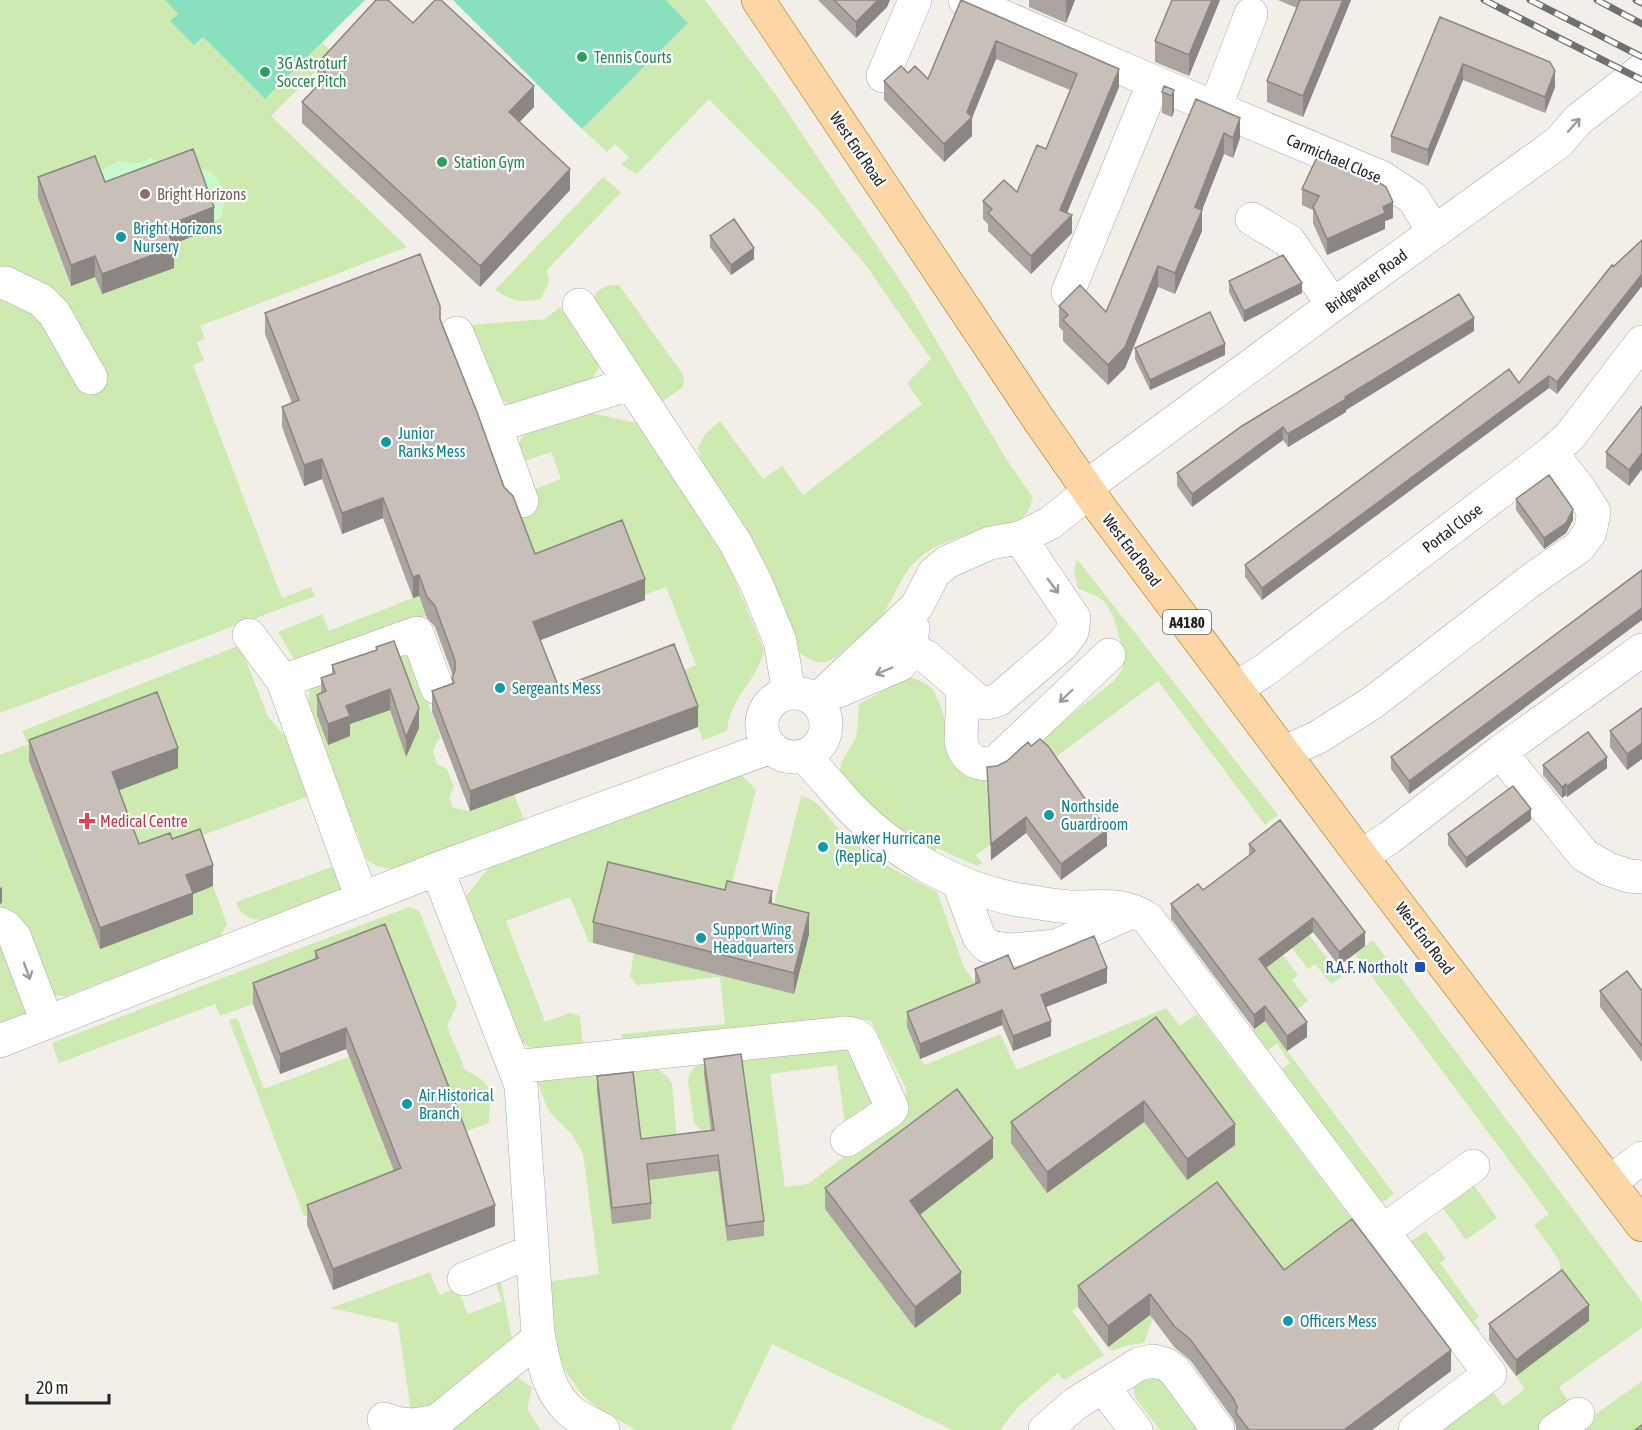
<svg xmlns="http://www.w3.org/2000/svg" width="1642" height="1430" font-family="'Asap Condensed',sans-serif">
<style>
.grass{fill:#cdebb0;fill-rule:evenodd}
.park{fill:#c8facc}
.pitch{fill:#88e0be}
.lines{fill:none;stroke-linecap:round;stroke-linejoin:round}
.minor-casing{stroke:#a9a9a9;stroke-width:34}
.major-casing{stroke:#a06b00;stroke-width:34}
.minor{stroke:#fff;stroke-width:33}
.major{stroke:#fcd6a4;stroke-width:33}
.rail-casing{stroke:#707070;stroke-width:7}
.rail{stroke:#fff;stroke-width:4.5;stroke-dasharray:14;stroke-linecap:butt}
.wall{fill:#aba49e}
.shaded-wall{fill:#8b8681}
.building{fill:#c7bfb8;stroke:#8b8681;stroke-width:1.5}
.oneway{stroke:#9c9c9c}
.leisure-dot{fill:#2e9e5b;stroke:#fff;stroke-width:2}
.education-dot{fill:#8d6e63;stroke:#fff;stroke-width:2}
.culture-dot{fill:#0f9aa8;stroke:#fff;stroke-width:2}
.health-dot{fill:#e0444e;stroke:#fff;stroke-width:2}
.transit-dot{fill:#1a4fb4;stroke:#fff;stroke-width:2}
.labels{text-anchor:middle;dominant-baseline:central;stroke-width:4.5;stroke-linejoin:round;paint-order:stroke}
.shield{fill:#fff;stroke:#646464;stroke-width:1.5}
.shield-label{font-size:15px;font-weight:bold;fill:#222}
.leisure-label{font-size:16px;fill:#27864d;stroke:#fff;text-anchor:start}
.street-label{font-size:16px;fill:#222;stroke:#fff}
.education-label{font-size:16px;fill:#785e54;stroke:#fff;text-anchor:start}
.culture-label{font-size:16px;fill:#0d838f;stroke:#fff;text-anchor:start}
.health-label{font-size:16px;fill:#be3a42;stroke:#fff;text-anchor:start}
.transit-label{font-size:16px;fill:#164399;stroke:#fff;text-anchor:end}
</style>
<rect width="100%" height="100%" fill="#f2efe9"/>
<path class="grass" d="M0 0H165L178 14 171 22 194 45 203 37 265 99 322 43 334 53 271 116 407 247 200 326 205 339 197 342 204 360 193 365 282 598 311 587 315 596 0 713ZM151 158 172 169 222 186 224 200 221 217 166 247 102 294 95 277 70 285 38 198 100 174 106 168 119 161 138 164Z
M666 0H705L776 95 907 291 1005 457 1033 498 1027 513 1019 521C988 530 951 536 924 554 903 569 896 594 883 614 874 627 860 635 849 646 830 664 822 669 798 652L759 552 704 472 698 447 706 433 720 421 763 479 782 466 803 495 922 404 907 383 931 359 865 264 816 208 709 99 637 174 621 165 629 157 615 144 607 152 582 129 688 23Z
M603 177 621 192 547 270 549 282 541 299C519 303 515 302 495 290Z
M610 285H619L684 376 683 387 659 404 591 304C593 293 599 289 610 285Z
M560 307 600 364 590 384 509 405 502 399 470 325 545 319Z
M591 413 637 423 725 557 764 650C757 682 730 696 727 731L703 740 677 673 696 665 666 587 644 595 517 581 511 512 533 490 561 479 551 452 522 462C521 456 518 449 519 444 525 422 572 418 591 413Z
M1077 559 1278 815 1265 825 1158 681 1049 762 1024 752 1114 681C1116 677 1121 673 1122 669 1126 655 1115 615 1106 604 1100 595 1087 593 1078 588L1074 571Z
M418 596 427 616 395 627 299 668 278 632 322 614 329 631Z
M240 645 268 717 285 736 317 793 195 838 139 865 29 761 100 949 192 914 186 896 213 886 227 924 220 937 66 996 52 995 0 915V755L28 744 22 731Z
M406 645 441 738 437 742 433 750 437 764 447 769 454 787 449 797 453 808 470 811 514 794 524 820 394 869 379 867 367 860 309 707V691L316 679Z
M908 677C933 684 934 689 942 711 944 718 948 726 948 733 948 739 946 746 947 752 949 770 971 778 986 779L991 844 976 855 982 863 977 866 937 848 932 857C912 841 840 794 840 770 841 757 852 748 856 737 858 727 858 715 859 704Z
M735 768 756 790 725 910 608 883 593 943H589L570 897 506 921 545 1022 570 1013 580 1016 583 1047 532 1049 521 1042 463 900 494 861Z
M801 796C820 799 828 819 842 832 869 858 904 875 937 892L964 967 975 983 980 997 907 1027 920 1059 925 1065 1000 1034 1017 1070 1166 1008 1180 1026 1197 1014 1362 1233 1284 1291 1217 1203 1072 1311 1104 1355 1064 1380 1058 1373 1018 1407 1000 1430H952L772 1344 731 1430H636L599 1409 582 1395 560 1363 547 1282 599 1274 583 1154 573 1136 548 1110 535 1076 657 1069 667 1076 672 1084 678 1151 667 1152 612 1223 651 1219 647 1180 718 1171 727 1241 764 1236 704 1075 711 1129 700 1130 694 1122 688 1081 690 1072 701 1062 845 1045 852 1051 872 1104 845 1125 837 1065 770 1074 785 1187 808 1184 849 1153 906 1100V1088L871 1021 857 1018 622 1042V1034L725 1024 720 977 637 985 630 976 634 953 769 924ZM1156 1038 1187 1180 1144 1122Z
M342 863 343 883 338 894C323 899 273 921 261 920 249 920 240 914 236 902Z
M409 907 419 911 457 1005 447 1026 465 1070C497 1085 489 1091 489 1123L459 1134 385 945 253 1004 220 1016 215 1004 59 1063 52 1043Z
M0 932 28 1007 22 1017 0 1026Z
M1309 935 1342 977 1331 984 1315 964 1308 969 1292 948Z
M1373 940 1642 1302V1328L1559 1387 1571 1406 1537 1430H1436L1492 1390 1503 1406 1525 1389 1516 1376 1589 1321 1562 1286 1559 1260 1534 1225 1549 1214 1355 954Z
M1283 955 1298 975 1292 980 1308 1001 1271 1029 1394 1194 1379 1205 1279 1071 1290 1063 1277 1044 1265 1052 1250 1032 1284 1007 1259 973Z
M237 1018 264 1089 349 1057 398 1181 304 1216 229 1020Z
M1473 1184 1497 1218 1466 1240 1442 1207Z
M1426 1231 1446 1259 1440 1263 1479 1317 1474 1321 1480 1329 1475 1333 1410 1242Z
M430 1272 439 1295 457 1288 468 1314 502 1301 493 1276 500 1277 512 1340 420 1416 411 1412 398 1323 331 1308Z
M1155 1311 1158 1315 1152 1320 1144 1343 1129 1345 1112 1351 1108 1347Z
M1146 1375 1164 1378 1203 1430H1160L1136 1399 1133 1388 1138 1380Z
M519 1378 532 1388 527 1409 541 1430H449L505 1380Z
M1642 1381V1430H1574L1583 1423Z"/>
<path class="park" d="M151 158 172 169 199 167 213 173 222 186 224 194 221 217 211 220 105 203 100 174 106 168 119 161 138 164Z"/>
<path class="pitch" d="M165 0H365L265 99 203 37 194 45 170 21 178 14Z
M453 0H666L688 23 582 129Z"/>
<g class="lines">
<g class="minor-casing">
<path id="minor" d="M965 0 1154 82 1381 177 1413 198 1434 232
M883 76 915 0
M1215 108 1251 14
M1252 219 1289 241 1333 305
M0 283H6L41 300 54 313 91 378
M1068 292 1154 82
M579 305 735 542 756 583 780 641 789 693
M457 333 495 426 630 384
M495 426 522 501
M1086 487 1333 305 1559 142 1578 120 1642 70
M249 635 283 681
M910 648 927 657 978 701 986 703 998 700 1061 646 1072 632 1074 618 1020 538
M1237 688 1265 670 1551 453 1570 436 1642 342
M963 689 961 741C965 760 978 766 995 763L1109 655
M838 691 901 664 910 648 913 628
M762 725a32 32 0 1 1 64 0a32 32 0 1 1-64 0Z
M816 701 917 606 934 573 947 562 990 543 1020 538 1050 523 1089 492
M1285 752 1318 737 1372 703 1530 581 1579 547 1590 532 1594 512 1579 488 1551 453
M1500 752 1584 855 1608 869 1629 876 1642 877
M804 756C820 772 834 790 850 807 894 853 956 888 1019 900 1036 902 1052 906 1069 907 1097 908 1123 901 1148 919L1490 1374 1415 1430
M1361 856 1389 838 1500 752 1642 650
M437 869 521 1085 538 1334C544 1362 547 1390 570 1411 579 1419 593 1424 603 1430
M958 881 979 937 987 946 996 948 1011 950 1056 946 1133 911
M362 899 283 681 417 633 437 688
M0 924 6 927 15 938 47 1022
M0 1041 437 869 771 747
M514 1067 846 1033 854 1034 861 1039 892 1108 890 1111 847 1140
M1610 1182 1642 1158
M1383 1231 1473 1166
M464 1279 532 1251
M1103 1387 1136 1430
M384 1419 399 1424 414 1425 437 1421 539 1338
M1045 1430 1075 1404 1139 1364 1153 1361 1165 1364 1175 1371 1218 1430
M1555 1430 1578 1414"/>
</g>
<g class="major-casing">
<path id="major" d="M758 0 1039 420 1101 509 1361 856 1642 1225"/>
</g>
<use href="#minor" class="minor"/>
<use href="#major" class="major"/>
<g class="rail-casing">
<path id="rail" d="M1484 0 1642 80
M1530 0 1642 57
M1597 0 1642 24
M1636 0 1642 3"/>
</g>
<use href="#rail" class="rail"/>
</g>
<path class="wall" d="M818 0H890L887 7 856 38Z
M961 0 1119 87 1067 213 1072 233 1031 274 988 231V224L983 219V201L1017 192 1046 149 1070 90 996 59 972 118V136L944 162 884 100V81L908 73 928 79Z
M1029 0H1075L1066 23 1029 7Z
M1172 0H1220L1189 76 1155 62V41Z
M1278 0H1351L1303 117 1267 102V81L1297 8Z
M1440 17 1555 87 1545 113 1463 80 1428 166 1391 152V136Z
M413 23 534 107 519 122 570 190 480 287 302 123V102L318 86 317 85V64Z
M1174 90V111L1172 117 1162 113V92Z
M1196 99 1240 138 1233 158 1224 154 1202 210V231L1175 294 1158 287 1125 368 1108 385 1063 341V331L1059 327V306L1106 312Z
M38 177 105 182 214 228 172 244 174 268 102 294 95 277 71 286 38 198Z
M1302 189 1393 218 1385 221V229L1327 255 1313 223V210L1302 205Z
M710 236 754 259 731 275 710 247Z
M1642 240V286L1557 394 1549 388 1262 600 1245 577V565L1519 383 1614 266Z
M1229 281 1302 293 1244 322 1229 292Z
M265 313 440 319 504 487 535 554 645 600 540 640 559 688 698 727 470 811 432 712V691L452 684 453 676 435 627 427 618 419 596 413 598 383 518 342 534 322 479 304 486 282 427V407L292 403 265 334Z
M1474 331 1346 410V412L1288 447 1283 440 1192 507 1177 486V473Z
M1135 348 1225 355 1150 390 1135 359Z
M1642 406V469L1629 486 1606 468V452Z
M1516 499 1573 520 1566 533 1544 549 1516 510Z
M1642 570V620L1409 794 1391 769V757Z
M376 647 419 728 406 757 390 710 350 724V736L328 745 317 715V695L321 693V678L332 674V665L376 650Z
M1642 708V759L1627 770 1610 747V731Z
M29 740 178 768 119 790 139 844 172 839 213 886 193 894V914L100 949 29 761Z
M1543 765 1607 768 1567 797 1566 795 1562 798 1543 775Z
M987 767 1107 846 1061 880 1026 833 991 860Z
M1531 820 1466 868 1448 845V834Z
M1249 844 1365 946 1339 966 1313 932 1266 968 1307 1037 1287 1051 1265 1021 1254 1029 1171 919V904L1203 890 1249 855Z
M772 904 809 934 794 994 593 943V922Z
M315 951 495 1226 333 1290 307 1225V1205L394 1171 346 1049 280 1074 253 1004V983L315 959Z
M975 969H1014L1107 983 1046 1007 1051 1036 1013 1051 1002 1025 920 1059 907 1027V1012L975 984Z
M1600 991H1642V1062L1600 1007Z
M1156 1017 1235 1145 1187 1180 1144 1122 1047 1193 1011 1143V1122Z
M704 1059 764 1221V1236L727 1241 718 1171 649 1180 651 1203V1219L612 1224 597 1092V1076L641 1139 711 1130 704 1075Z
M993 1158 920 1215 961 1293 915 1328 825 1209V1188Z
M1284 1270 1451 1371 1372 1430H1236V1426L1233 1419 1190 1360 1175 1348 1150 1315 1108 1347 1078 1307V1286Z
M1589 1321 1516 1376 1489 1340V1324Z"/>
<path class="shaded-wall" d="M878 0H890L887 7 856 38V22Z
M1067 0H1075L1066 23V2Z
M1212 0H1220L1189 76V55Z
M1343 0H1351L1303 117V96Z
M996 41V59L972 118V136L944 162V144L967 112Z
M1463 64V80L1428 166V150Z
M1119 69V87L1062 225 1072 215V233L1031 274V256L1060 210Z
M1555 71V87L1545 113V97Z
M534 86V107L509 133V112Z
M1174 90V111L1172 117V96Z
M1240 118V138L1233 158V138Z
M1224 133V154L1202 210V231L1175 294V273L1195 207Z
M570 169V190L480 287V266Z
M1393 202V218L1385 221V229L1327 255V239L1383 207Z
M214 207V228L166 247V226Z
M174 247V268L102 294V274Z
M754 248V259L731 275V265Z
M95 256V277L71 286V265Z
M1158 266V287L1125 368 1108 385V365Z
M1642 274V286L1557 394V382Z
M1302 283V293L1244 322V311Z
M1474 318V331L1346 410V412L1288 447V434L1345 397Z
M1225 344V355L1150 390V380Z
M1549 376V388L1262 600V588Z
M1283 427V440L1192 507V494Z
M1642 453V469L1629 486V470Z
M322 459V479L304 486V465Z
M383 498V518L342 534V513Z
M1573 509V520L1566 533 1544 549V538Z
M419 575V596L413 598V577Z
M645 579V600L533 643V622Z
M1642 608V620L1409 794V781Z
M390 689V710L350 724V736L328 745V724L346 706Z
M698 706V727L470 811V791Z
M419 708V728L406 757V737Z
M1642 743V759L1627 770V754Z
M178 748V768L112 793V772Z
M1607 757V768L1567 797V786Z
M1566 784V795L1562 798V787Z
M1531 809V820L1466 868V858Z
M1026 817V833L991 860V844Z
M1107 830V846L1061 880V864Z
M213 865V886L193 894V914L100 949V928L186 875Z
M2 887V903L0 904V888Z
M772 891V912L769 903Z
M809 913V934L794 994V973Z
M1313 918V932L1259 973V959Z
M1365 932V946L1339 966V952Z
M1107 968V983L1041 1009V995Z
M1265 1006V1021L1254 1029V1015Z
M1002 1010V1025L920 1059V1044Z
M1051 1021V1036L1013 1051V1036Z
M1307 1022V1037L1287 1051V1036Z
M346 1028V1049L280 1074V1054Z
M1144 1101V1122L1047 1193V1172Z
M1235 1124V1145L1187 1180V1159Z
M993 1138V1158L910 1222V1201Z
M495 1205V1226L333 1290V1269Z
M961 1272V1293L915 1328V1307Z
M1150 1294V1315L1108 1347V1326Z
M1589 1305V1321L1516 1376V1360Z
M1451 1350V1371L1372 1430H1344Z"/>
<path class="building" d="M376 0H388L413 23 435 0H441L534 86 509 112 570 169 480 266 302 102 328 75 317 64Z
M834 0H878L856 22Z
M961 0 1119 69 1060 210 1072 215 1031 256 988 213 992 209 983 201 1004 180 1017 192 1037 145 1046 149 1077 74 996 41 967 112 972 117 944 144 884 81 901 66 908 73 915 66 928 79Z
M1172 0H1212L1189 55 1155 41Z
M1300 0H1343L1303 96 1267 81Z
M1440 17 1550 62 1555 71 1545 97 1463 64 1428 150 1391 136Z
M1164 86 1174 90 1172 96 1162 92Z
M1196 99 1240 118 1233 138 1224 133 1195 207 1202 210 1175 273 1158 266 1125 347 1108 365 1063 320 1068 315 1059 306 1080 285 1106 312Z
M193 149 214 207 166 226 174 247 102 274 95 256 71 265 38 177 95 156 105 182Z
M1318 155 1372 178 1386 187 1393 202 1383 207 1385 213 1327 239 1313 207 1319 196 1302 189Z
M734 219 754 248 731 265 710 236Z
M1642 240V274L1557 382 1549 376 1262 588 1245 565 1509 369 1519 383 1612 265 1614 266Z
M420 254 440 306V319L477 412 504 487 513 496 535 554 622 520 645 579 533 622 559 688 674 644 698 706 470 791 432 691 454 683 452 678 455 670V661L435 606 427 597 419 575 413 577 383 498 342 513 322 459 304 465 282 407 299 400 265 313Z
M1283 255 1302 283 1244 311 1229 281Z
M1459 294 1474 318 1345 397 1346 399 1288 434 1283 427 1192 494 1177 473 1242 426Z
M1210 312 1225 344 1150 380 1135 348Z
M1642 406V453L1629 470 1606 452Z
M1549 475 1573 509 1566 523 1544 538 1516 499Z
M1642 570V608L1409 781 1391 757Z
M394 641 419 708 406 737 390 689 346 706 350 716 328 724 317 695 326 691 321 678 335 673 332 665 377 650 376 647Z
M157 692 178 748 112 772 139 844 170 833 172 839 200 829 213 865 186 875 193 893 100 928 29 740Z
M1642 708V743L1627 754 1610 731Z
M1588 732 1607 757 1567 786 1566 784 1562 787 1543 765Z
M1040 739 1048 746 1107 830 1061 864 1026 817 991 844 987 767 997 766 1007 761 1028 742 1031 746Z
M1513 786 1531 809 1466 858 1448 834Z
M1280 820 1365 932 1339 952 1313 918 1259 959 1307 1022 1287 1036 1265 1006 1254 1015 1171 904 1198 884 1203 890 1255 851 1249 844Z
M608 862 725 890 727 881 772 891 769 903 809 913 794 973 593 922Z
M385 924 495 1205 333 1269 307 1205 401 1168 346 1028 280 1054 253 983 318 958 315 951Z
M1094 936 1107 968 1041 995 1051 1021 1013 1036 1002 1010 920 1044 907 1012 980 982 975 969 1008 955 1014 969Z
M1627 971 1642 991V1046L1600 991Z
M1156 1017 1235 1124 1187 1159 1144 1101 1047 1172 1011 1122Z
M741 1054 764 1221 727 1226 718 1155 647 1164 651 1203 612 1208 597 1076 633 1072 641 1139 714 1130 704 1059Z
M957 1089 993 1138 910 1201 961 1272 915 1307 825 1188Z
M1217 1182 1284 1270 1352 1219 1451 1350 1344 1430H1249L1236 1413 1237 1407 1233 1398 1190 1339 1175 1327 1150 1294 1108 1326 1078 1286Z
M1562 1270 1589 1305 1516 1360 1489 1324Z
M1642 1425V1430H1635Z"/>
<defs><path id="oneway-shaft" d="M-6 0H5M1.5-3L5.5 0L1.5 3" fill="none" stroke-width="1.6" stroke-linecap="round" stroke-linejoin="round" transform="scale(1.5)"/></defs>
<g class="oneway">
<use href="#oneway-shaft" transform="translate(1574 125) rotate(-48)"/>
<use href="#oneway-shaft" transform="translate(1053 586) rotate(53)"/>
<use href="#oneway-shaft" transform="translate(884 671) rotate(157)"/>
<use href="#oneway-shaft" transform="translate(1066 696) rotate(136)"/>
<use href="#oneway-shaft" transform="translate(27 971) rotate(70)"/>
</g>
<g class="leisure-dot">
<circle cx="582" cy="57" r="6"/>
<circle cx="265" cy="72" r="6"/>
<circle cx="442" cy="162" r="6"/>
</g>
<circle class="education-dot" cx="145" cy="194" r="6"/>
<g class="culture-dot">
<circle cx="121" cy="237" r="6"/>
<circle cx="386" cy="442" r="6"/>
<circle cx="500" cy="688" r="6"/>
<circle cx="1049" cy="815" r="6"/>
<circle cx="823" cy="847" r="6"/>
<circle cx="701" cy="938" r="6"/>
<circle cx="407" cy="1104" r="6"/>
<circle cx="1288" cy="1321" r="6"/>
</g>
<path class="health-dot" d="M84 812h6v6h6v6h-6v6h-6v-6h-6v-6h6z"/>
<rect class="transit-dot" x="1414" y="961" width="12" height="12" rx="3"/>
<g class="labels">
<rect class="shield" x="1163" y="610" width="48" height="24" rx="4.5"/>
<g class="shield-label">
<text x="1187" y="622">A4180</text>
</g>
<g class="leisure-label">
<text x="594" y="57">Tennis Courts</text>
<text x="277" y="63">3G Astroturf<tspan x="277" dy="18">Soccer Pitch</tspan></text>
<text x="454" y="162">Station Gym</text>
</g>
<g class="street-label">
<text transform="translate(858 149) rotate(56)">West End Road</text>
<text transform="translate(1334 158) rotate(23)">Carmichael Close</text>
<text transform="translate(1366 281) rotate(-36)">Bridgwater Road</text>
<text transform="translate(1452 528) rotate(-37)">Portal Close</text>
<text transform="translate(1132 550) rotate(53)">West End Road</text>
<text transform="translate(1425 938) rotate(53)">West End Road</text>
</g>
<g class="education-label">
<text x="157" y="194">Bright Horizons</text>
</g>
<g class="culture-label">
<text x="133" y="228">Bright Horizons<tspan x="133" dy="18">Nursery</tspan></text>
<text x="398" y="433">Junior<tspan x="398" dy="18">Ranks Mess</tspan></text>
<text x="512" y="688">Sergeants Mess</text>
<text x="1061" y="806">Northside<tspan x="1061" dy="18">Guardroom</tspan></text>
<text x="835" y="838">Hawker Hurricane<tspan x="835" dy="18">(Replica)</tspan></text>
<text x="713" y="929">Support Wing<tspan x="713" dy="18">Headquarters</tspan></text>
<text x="419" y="1095">Air Historical<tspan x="419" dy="18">Branch</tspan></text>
<text x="1300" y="1321">Officers Mess</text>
</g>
<g class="health-label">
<text x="100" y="821">Medical Centre</text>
</g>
<g class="transit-label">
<text x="1408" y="967">R.A.F. Northolt</text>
</g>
</g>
<path d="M27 1394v9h82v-9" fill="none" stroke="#222222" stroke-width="3"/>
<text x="36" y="1394" font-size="18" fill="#222222" stroke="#ffffff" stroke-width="4.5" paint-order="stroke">20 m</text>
</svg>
